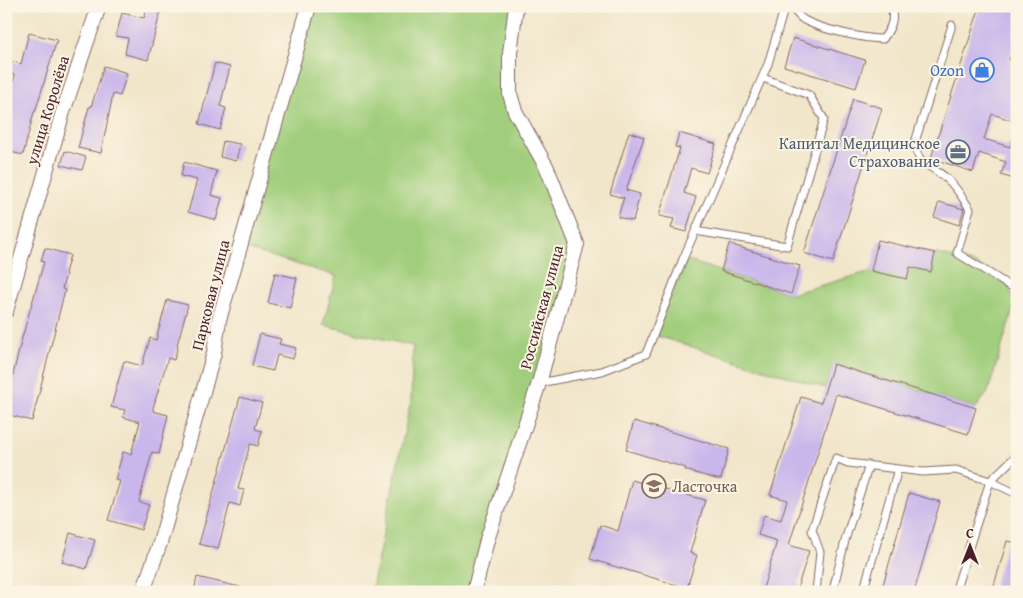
<svg xmlns="http://www.w3.org/2000/svg" width="1023" height="598" font-family="'Gentium Book Plus',serif">
<style>
.green{fill:#a1ce7b;stroke:#767653}
.building{fill:#c9b7eb}
.lines{fill:none;stroke-linecap:round;stroke-linejoin:round}
.lane-casing{stroke:#846563;stroke-width:9}
.street-casing{stroke:#846563;stroke-width:16}
.lane{stroke:#fff;stroke-width:7}
.street{stroke:#fff;stroke-width:14}
.labels{text-anchor:middle;dominant-baseline:central;stroke-width:4;stroke-linejoin:round;paint-order:stroke}
.shop-label{font-size:16px;fill:#366cbe;stroke:#fcf5e5;text-anchor:end}
.street-label{font-size:16px;fill:#4a1f2b;stroke:#fcf5e5}
.service-label{font-size:16px;fill:#4e5e75;stroke:#fcf5e5;text-anchor:end}
.education-label{font-size:16px;fill:#785e54;stroke:#fcf5e5;text-anchor:start}
</style>
<rect width="100%" height="100%" fill="#fcf5e5"/>
<filter id="ink" filterUnits="userSpaceOnUse"><feTurbulence type="fractalNoise" baseFrequency=".02" numOctaves="2"/><feDisplacementMap in="SourceGraphic" scale="10" xChannelSelector="R" yChannelSelector="G"/><feConvolveMatrix kernelMatrix="1 2 1 2 8 2 1 2 1" color-interpolation-filters="sRGB"/></filter>
<filter id="wash" filterUnits="userSpaceOnUse"><feTurbulence type="fractalNoise" baseFrequency=".0096" numOctaves="4" result="noise"/><feDisplacementMap in="SourceGraphic" scale="20" xChannelSelector="R" yChannelSelector="G"/><feGaussianBlur stdDeviation="1.12" result="paint"/><feColorMatrix in="noise" values="0 0 0 0 0 0 0 0 0 0 0 0 0 0 0 0 0 1.4 0 .05"/><feComposite in="paint" operator="in"/></filter>
<g filter="url(#wash)">
<rect width="100%" height="100%" fill="#f1e6ca"/>
<path class="green" d="M309 6H377L399 12 401 6H516L510 94 577 244 474 592H371L411 400 413 346 323 325 336 276 240 247Z
M935 253 976 264 1008 285 1015 303 988 392 976 408 833 364 825 388 654 335 683 259 791 294 871 271 910 267 931 271Z"/>
<g id="blocks">
<path class="building" d="M148 6H162L148 60 125 54 128 38 116 36 122 13 144 18Z
M980 6H1017V35L1009 60 1017 62V122L992 114 984 139 1010 147 1014 135H1017V180L1001 175 1006 162 979 153 973 172 931 158Z
M29 33 57 40 35 112H34L23 155 6 151V108L15 75 6 73V60L21 64Z
M793 38 865 60 856 88 784 66Z
M215 63 230 67 220 106 226 108 220 130 199 124Z
M104 66 127 73 120 96 113 94 101 153 78 148 89 107H91Z
M853 99 882 108 833 262 804 253Z
M629 132 644 137 626 190 640 194 633 221 618 217 624 197 623 198 610 194Z
M679 133 716 144 707 173 691 168 684 193 696 197 686 232 671 228 674 219 659 216 680 148 675 147Z
M223 141 240 144 236 161 220 157Z
M65 151 86 157 82 170 61 165Z
M184 162 217 171 211 195 222 198 216 220 188 212 197 180 181 176Z
M939 202 964 209 959 225 934 217Z
M878 240 935 253 931 272 910 267 907 279 871 271Z
M729 244 800 266 791 294 721 271Z
M45 248 70 255 65 273 66 274 62 289 65 290 32 421 6 414V403L22 338 44 262 41 261Z
M275 273 297 278 290 308 268 303Z
M167 300 188 305 177 345 178 346 174 360 168 358 153 408V411L168 415 159 454 152 452 139 502 149 505 141 530 108 520 120 481 115 480 123 452 131 454 140 422 123 417 125 410 111 407 124 361 142 366 150 338 156 340Z
M260 334 281 339 279 344 296 348 293 359 277 355 273 371 252 366Z
M833 364 976 408 968 434 836 394 789 545 809 551 796 592H762L777 541 758 535 764 515 781 520 787 500 770 495 801 397 821 403Z
M240 397 262 403 255 429 262 431 258 446 250 444 238 489 244 490 240 506 230 503 218 549 199 544Z
M634 421 729 449 721 479H716L685 470 686 468 626 450Z
M632 480 705 500 690 553 697 555 687 588 590 559 600 525 618 531Z
M909 493 940 502 914 592H881Z
M70 533 95 540 86 569 62 562Z
M1007 541 1017 543V592H992Z
M197 577 240 587 239 592H194Z"/>
</g>
</g>
<g filter="url(#ink)">
<use href="#blocks" fill-opacity="0" stroke="#846563" stroke-width="1"/>
<g class="lines">
<g class="lane-casing">
<path id="lane" d="M790 6C794 10 799 17 804 20 820 29 864 39 883 39 891 28 895 20 891 6
M952 25 915 142C915 164 931 165 946 178 956 186 963 199 970 209L957 253 1008 285 1017 288
M695 231 787 246 824 119 809 95 763 78
M539 383 602 371 646 354 683 259 768 64 785 6
M816 592 820 552 812 530 836 458 848 463 923 472 956 470 990 481 1017 494
M836 592 833 590 846 537 869 465
M863 592 898 469
M955 592 990 481 1017 455"/>
</g>
<g class="street-casing">
<path id="street" d="M6 311 62 115 99 6
M143 592 160 543 214 353 219 320 309 6
M474 592 487 540 539 383 577 244 547 168 515 111 510 94V53L516 6"/>
</g>
<use href="#lane" class="lane"/>
<use href="#street" class="street"/>
</g>
</g>
<defs>
<g id="shop-ring" transform="scale(1.25)"><circle r="9.5" fill="#fcf5e5" stroke="#3f7fe0" stroke-width="1.5"/><path d="M-5-2.5h2.3a2.7 3.5 0 0 1 5.4 0H5L5.5 6h-11ZM-1.5-2.5h3a1.5 2.3 0 0 0-3 0Z" fill="#3f7fe0"/></g>
<g id="office-ring" transform="scale(1.25)"><circle r="9.5" fill="#fcf5e5" stroke="#5c6f8a" stroke-width="1.5"/><path d="M-6-3h4V-5.5h4V-3h4V5H-6ZM-1-4.5V-3h2v-1.5ZM-6 0V1H6V0Z" fill="#5c6f8a"/></g>
<g id="school-ring" transform="scale(1.25)"><circle r="9.5" fill="#fcf5e5" stroke="#8d6e63" stroke-width="1.5"/><path d="M0-5L7-2L0 1L-7-2ZM-4 1L0 2.5L4 1V4Q0 6-4 4Z" fill="#8d6e63"/></g>
</defs>
<g fill-rule="evenodd">
<use href="#shop-ring" x="982" y="70"/>
<use href="#office-ring" x="958" y="152"/>
<use href="#school-ring" x="654" y="486"/>
</g>
<g class="labels">
<g class="shop-label">
<text x="964" y="70">Ozon</text>
</g>
<g class="street-label">
<text transform="translate(47 110) rotate(-73)">улица Королёва</text>
<text transform="translate(210 295) rotate(-76)">Парковая улица</text>
<text transform="translate(541 307) rotate(-75)">Российская улица</text>
</g>
<g class="service-label">
<text x="940" y="143">Капитал Медицинское<tspan x="940" dy="18">Страхование</tspan></text>
</g>
<g class="education-label">
<text x="672" y="486">Ласточка</text>
</g>
</g>
<rect width="1023" height="598" fill="none" stroke="#fcf5e5" stroke-width="25"/>
<g transform="translate(970 546)" stroke="#fcf5e5" stroke-width="4" paint-order="stroke">
<path d="M0-4L9 19L0 12L-9 19Z" fill="#4a1f2b"/>
<text y="-8" font-size="14" font-weight="bold" text-anchor="middle" fill="#4a1f2b">С</text>
</g>
</svg>
